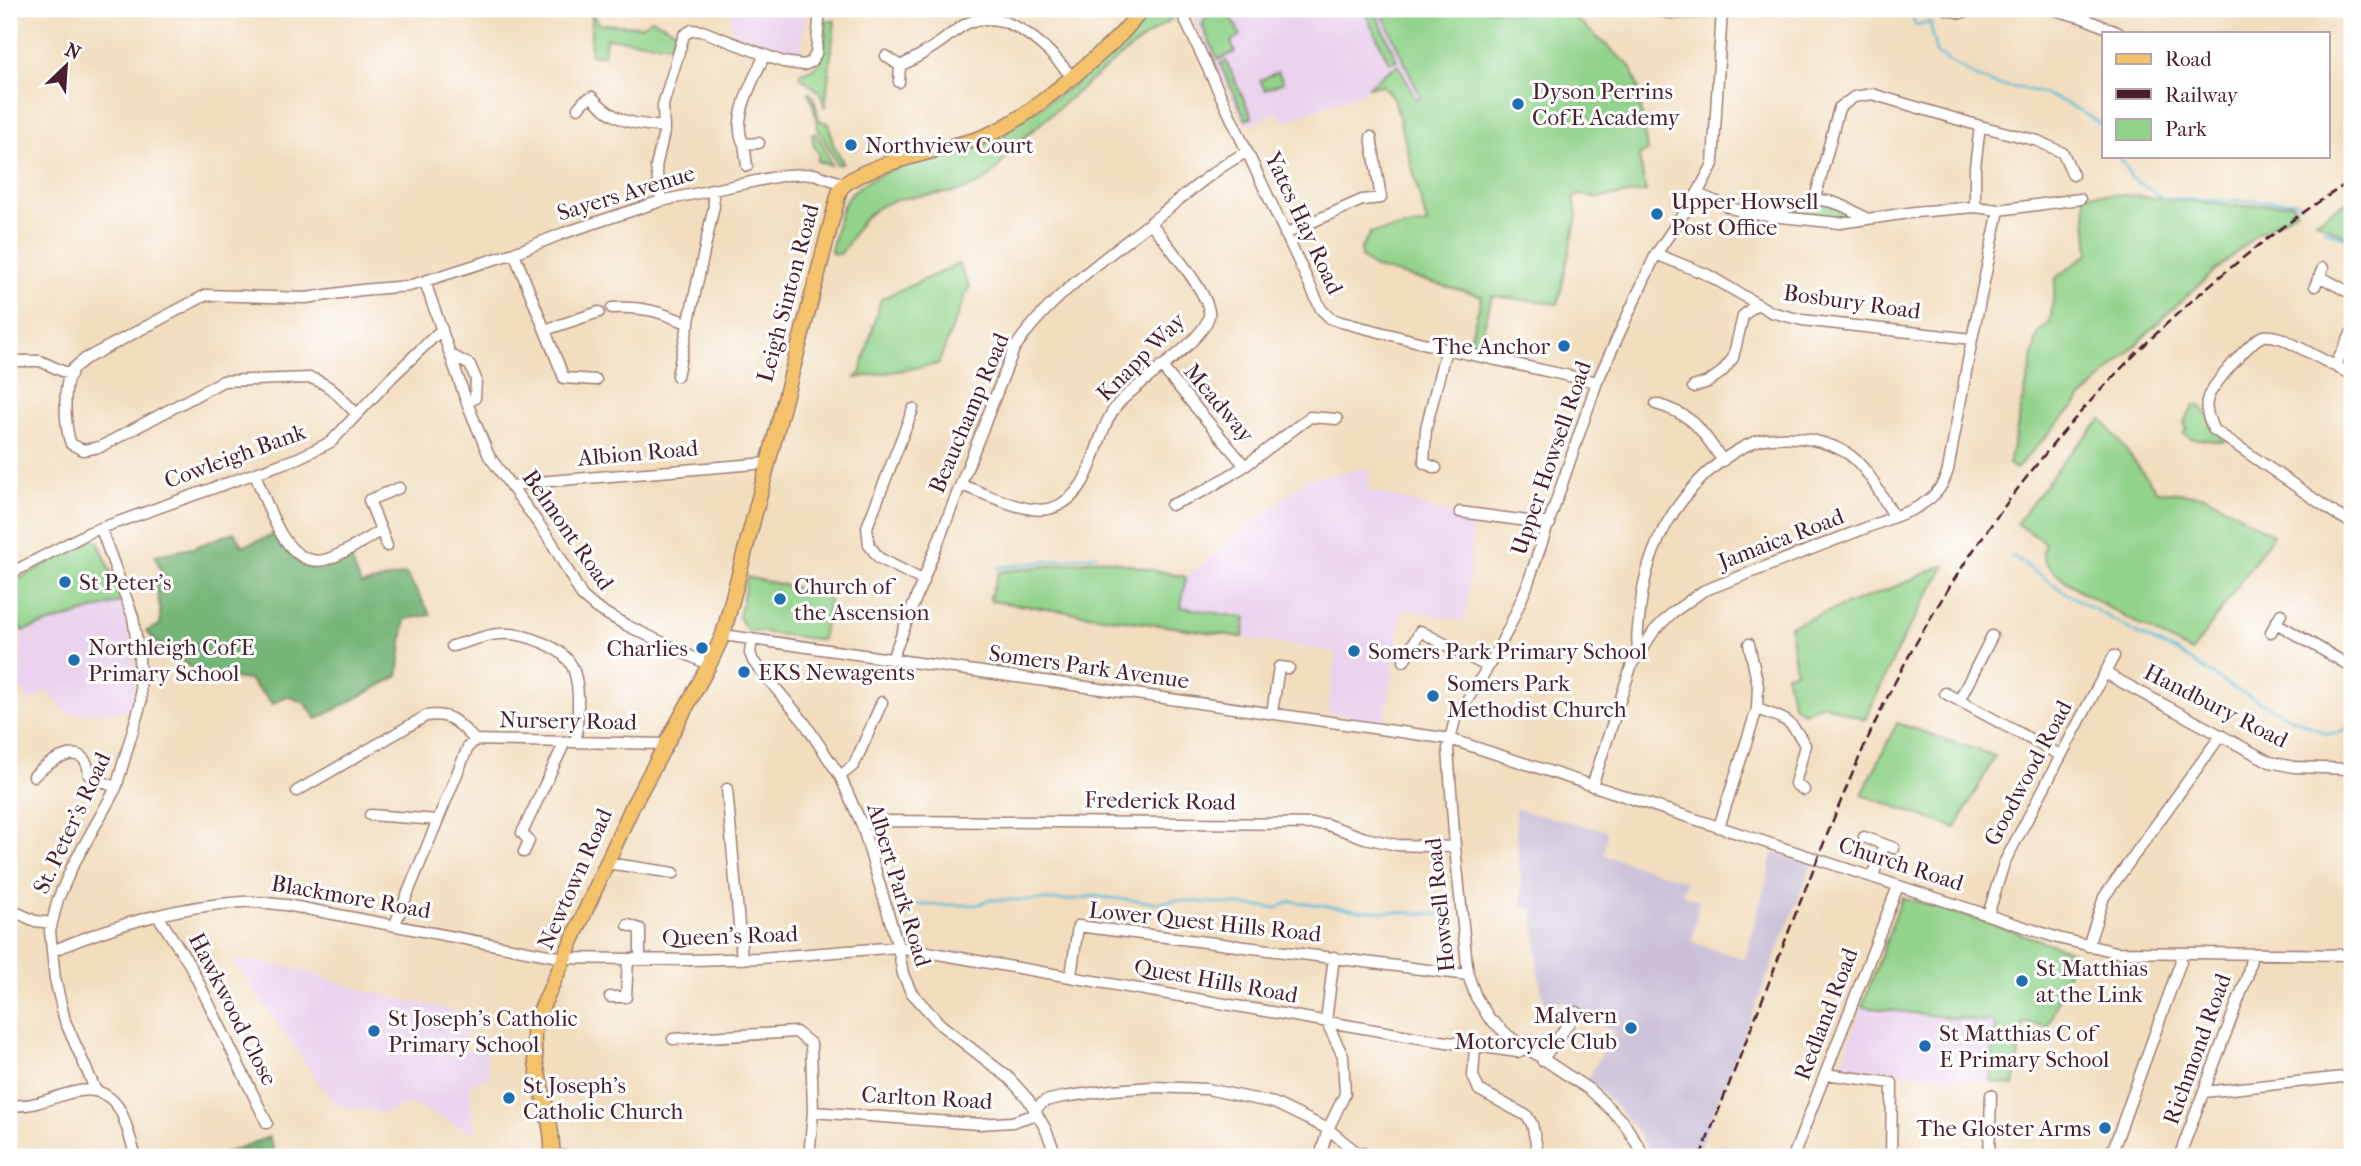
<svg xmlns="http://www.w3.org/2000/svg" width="2361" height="1166" font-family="'IM FELL French Canon',serif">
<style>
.built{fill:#ead1ed}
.industrial{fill:#cabfd7}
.green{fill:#92d38b;stroke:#6e795b;stroke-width:2}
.forest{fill:#75b577;stroke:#606a51;stroke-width:2}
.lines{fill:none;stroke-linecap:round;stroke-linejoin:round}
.stream{stroke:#5dbfdb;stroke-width:2.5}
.minor-casing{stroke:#9e7e74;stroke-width:13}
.major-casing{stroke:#9e7e74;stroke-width:17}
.minor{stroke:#fff;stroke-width:10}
.major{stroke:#f3c26a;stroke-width:14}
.rail{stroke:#4a1f2b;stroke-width:2.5;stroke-dasharray:10 5;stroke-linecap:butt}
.poi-dot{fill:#1f6fb2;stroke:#fff;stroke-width:2.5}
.labels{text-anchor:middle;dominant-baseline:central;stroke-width:6;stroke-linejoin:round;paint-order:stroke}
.poi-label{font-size:23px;fill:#4a1f2b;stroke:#fff;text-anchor:start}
.street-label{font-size:23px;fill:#4a1f2b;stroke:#fff}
</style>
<rect width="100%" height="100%" fill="#fff"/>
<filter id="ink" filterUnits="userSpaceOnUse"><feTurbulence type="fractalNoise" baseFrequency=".0143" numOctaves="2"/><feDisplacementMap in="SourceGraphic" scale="14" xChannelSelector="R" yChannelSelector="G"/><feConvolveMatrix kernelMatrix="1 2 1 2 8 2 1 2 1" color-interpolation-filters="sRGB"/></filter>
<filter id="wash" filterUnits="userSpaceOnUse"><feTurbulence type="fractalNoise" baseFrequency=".00686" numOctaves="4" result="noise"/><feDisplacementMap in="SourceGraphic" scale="28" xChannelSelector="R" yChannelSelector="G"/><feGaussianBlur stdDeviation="1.57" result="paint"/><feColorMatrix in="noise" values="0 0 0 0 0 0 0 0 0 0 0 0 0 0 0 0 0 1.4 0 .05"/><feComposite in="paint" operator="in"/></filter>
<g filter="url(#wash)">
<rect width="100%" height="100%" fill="#f2ddbe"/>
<path class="built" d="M732 9H807L800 53 797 56 787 55 763 46 764 39 735 35 730 27Z
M1192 9H1565L1630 66 1638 87 1647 151 1639 156 1646 192 1599 198 1580 195 1574 197 1413 169 1394 99 1382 85 1367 87 1366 91 1284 122 1278 112 1246 126 1197 25Z
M1370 468 1368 490 1472 520 1468 591 1464 621 1402 609 1385 722 1327 712 1337 652 1249 639 1243 637 1246 618 1180 607 1186 577 1307 479Z
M123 601 136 676 130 711 68 714 46 690 31 702 9 673V665L21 655 22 631Z
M232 959 291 967 373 993 444 1008 464 1015V1051L484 1047 490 1078 469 1084 475 1134 410 1104 384 1113 335 1105Z
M1862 1007 1995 1023 1991 1081 1840 1067Z"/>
<path class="industrial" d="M1515 809 1607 831 1604 855 1686 881 1682 894 1699 900 1692 942 1745 959 1774 852 1812 864 1696 1157H1654L1634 1127 1609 1099 1587 1080 1615 1031 1568 1014 1565 1001 1545 1004 1538 973 1534 910 1523 909Z
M1720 1142 1743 1154 1742 1157H1713Z"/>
<path class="green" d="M1152 9H1174L1176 13 1174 17C1121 53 1072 96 1024 138 1009 151 1000 170 984 181 948 204 902 185 868 215 855 226 851 242 840 254H833L831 251C836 232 838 206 853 192 884 162 943 162 982 144 994 138 1006 129 1018 121 1067 91 1118 57 1152 9Z
M1211 9H1228L1240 35 1231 42 1235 52 1218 60 1202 25Z
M1363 9H1374L1397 60 1389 62Z
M1380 9H1565L1630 66 1638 87 1647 151 1639 156 1646 192 1599 198 1580 195 1574 197 1577 216 1558 304 1492 296 1478 349 1468 346 1482 296 1373 267 1361 257V248L1370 233 1427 224 1394 99 1382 85 1367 87C1379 80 1386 70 1399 65L1416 100 1421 98Z
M592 15 600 24 641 26 652 19 677 31 671 45 606 38 604 55H590Z
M826 20 835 21 825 108 820 92 800 77V73C828 68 825 43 826 20Z
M1226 61 1252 117 1246 120 1220 64Z
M1278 72 1283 82 1265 90 1260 80Z
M808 92 814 97 819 120 829 124 833 144 843 162 840 165 837 164 818 128 813 103Z
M816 133 824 147 831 165 817 161 819 154 814 146 812 134Z
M2084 193 2137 196 2242 206 2292 203 2297 211 2256 235 2173 308 2079 401 2016 469 2009 464 2038 333 2050 322 2056 278 2089 253Z
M2352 198V239L2316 221Z
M1824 203 1850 214 1848 217 1820 218 1787 214 1788 211Z
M958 264 970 287 967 291 938 364 856 378 860 374 881 299Z
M2194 405H2200L2225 442 2190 438 2183 434 2187 428 2184 424Z
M2102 419 2157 491 2207 496 2273 535 2192 652C2163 637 2055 584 2044 559 2042 553 2042 548 2045 543L2017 523 2064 460Z
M94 539 98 541 123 601 22 631 9 607V584Z
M1102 559 1186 577 1181 607 1246 618 1243 637 991 601 990 596 999 572Z
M1941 566H1945L1902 640 1865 720 1823 704 1803 712 1793 705 1786 674 1796 671 1790 626 1902 584Z
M747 577 830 595 822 640 747 630 739 617Z
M1897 723 1995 756 1956 828 1862 795Z
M1902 897 1980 920 2075 952 2048 1027 2023 1023 2014 1086 1991 1081 1995 1023 1862 1007Z"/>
<path class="forest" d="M234 532 243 546 276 534C304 572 307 570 350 556L361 585 406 574 431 615 405 619 398 676 317 719 305 703 287 696 273 704 249 680 199 674 156 642 146 631 160 625V609L155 580 163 577 155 555 193 548Z
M269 1137 276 1157H215Z"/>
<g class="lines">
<path class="stream" d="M1911 9 1915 25 1930 22 1936 53C1953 64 1969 74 1988 82 2002 87 2017 87 2031 90 2057 97 2083 111 2104 127
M2118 156 2126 166 2131 178 2163 198 2226 201H2290L2297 202 2300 206
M2324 229 2352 241
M2012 556 2066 593 2140 635 2177 652 2235 689 2287 716 2328 734 2339 733 2352 727
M997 568 1096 555
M906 905H977L988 900H1071L1093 896 1159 903 1176 900 1277 908 1291 901 1356 910 1450 915"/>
</g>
</g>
<g filter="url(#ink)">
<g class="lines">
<g class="minor-casing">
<path id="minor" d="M1180 9 1321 309 1330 318 1341 322 1446 349 1597 382
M1651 9C1666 16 1714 13 1732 9
M1946 9 1961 13 1975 9
M2051 9 2083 18 2119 33
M886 56 900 66
M899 82 900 66C915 59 928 51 942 41 950 35 959 27 968 23 1008 6 1050 50 1072 77
M578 108 584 101 592 97C614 122 632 124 664 127
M759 143 744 144C730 122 754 77 765 55
M744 144 747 166
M1815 199 1839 108 1854 97 1872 94 1980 126
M661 201 656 167 664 132 663 105 684 35 692 30 702 31 783 62 804 65 811 62 816 54 820 9
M1975 207V167L1980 126 2038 141 2063 153 2073 175
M1999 210 2080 199
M1767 214C1815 200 1821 190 1867 219
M1285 234 1362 200 1381 198 1371 137
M514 253 564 378 596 380
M1656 254 1708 275 1771 312 1802 320 1972 339
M2321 277 2352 294
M425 282 467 403 489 456 551 541 582 596 596 608 626 625 709 665
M2315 286 2323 268
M612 308C643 306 661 312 689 324
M545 330 599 312
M451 355 470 365 476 379 475 398 467 403
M9 361H40L71 375
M1161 366 1245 466 1310 417 1337 419
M2335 366 2352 332
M2352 375 2285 340C2278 337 2271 335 2263 336 2251 340 2213 385 2208 397 2204 408 2209 419 2213 429L2336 514 2352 523
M677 376 714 206 712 189
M1693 387 1708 382 1722 372 1733 358 1743 316 1756 304
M1656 404C1696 416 1700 429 1723 461
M913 409 867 527 869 545 879 558 924 581
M357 414C342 400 330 383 310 378L223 381 100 447 83 450 71 444C65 429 62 385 72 370 75 366 82 362 85 359L206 295 306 298 361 290 409 286 514 253 564 233 661 201 785 175 814 174 844 184
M1436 468 1424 463 1426 428 1446 349
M255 474C267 502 284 568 324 560 338 557 368 539 381 530L387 546
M961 485C985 493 1028 516 1052 508 1097 493 1091 437 1118 404 1138 381 1202 344 1209 316 1213 297 1163 240 1151 223
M511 487 526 483 768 463
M1171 505 1204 491 1245 466
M1460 512 1550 524
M381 530 369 500 399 488
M9 574 90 532 298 458 331 442 391 378 442 329
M2276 623 2352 667
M2271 632 2281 614
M723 635 1450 739 2058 938 2116 952 2352 955
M752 639 750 653 753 661 804 722 840 776 862 825 898 947 903 974 911 992 941 1025 1009 1078 1028 1099 1045 1128 1057 1157
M452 646C465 643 488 634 499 634 522 632 566 646 574 671 581 693 577 719 576 742
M1639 652C1635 639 1639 624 1640 610 1642 591 1646 571 1653 553 1670 507 1708 462 1754 442 1769 436 1797 437 1812 440 1825 443 1840 447 1851 456 1870 471 1881 496 1894 516
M892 659 1014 349C1049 296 1110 255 1160 215 1188 193 1215 168 1247 152
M1404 661 1420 631 1488 667
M2105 673 2270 762 2294 767 2352 769
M1945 693 2060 755
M1959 701 1992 636
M1757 709C1786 720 1789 717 1805 745L1795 784 1804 790
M1272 713 1279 667 1289 668
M89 775 116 788
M34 776C48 761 87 737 89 775
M840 776 854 765 882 702
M1592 786 1632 664 1654 631 1672 613 1703 591 1912 510C1931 500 1942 491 1948 470L1972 339 1999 210 1975 207 1915 212 1840 223 1761 215 1734 209 1697 194
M727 789 742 959
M297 791 426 716C452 712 459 724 475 740
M370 815 438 820
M862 825 878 821 1325 824 1365 838 1397 845 1455 847
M1719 827 1757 709 1758 686 1749 644
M1864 837 1894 848
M524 852 529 841 522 833 565 742
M607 863 674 873
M1873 876 1884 845
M9 909 35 921 52 923
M1988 915 2004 863 2114 656
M158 916 190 965 267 1123
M395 924 468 747 475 740 665 744
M628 925 640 929V959
M2088 946 2104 897 2221 735
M52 951C111 926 178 906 242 902 257 901 272 904 286 905L564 958 693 960 760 958 898 947 1426 1039 1518 1052 1526 1048
M1071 976 1078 926 1468 975
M610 997H626L628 959
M673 1039 796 1032 811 1044 813 1112 809 1157
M1475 1047 1473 1076 1479 1090 1527 1116 1532 1124 1539 1157
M1542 1060 1577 1012
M1825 1074 1892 1083 1891 1157
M96 1091 65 1021 55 979 50 931 58 899 72 867 116 788 141 702 139 657 133 617 101 529
M2204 1092 2352 1076
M9 1106C18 1105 27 1106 36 1103 66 1096 99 1075 120 1110 127 1124 131 1142 136 1157
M1035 1109 1045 1101 1063 1097 1112 1090 1153 1087 1207 1089 1274 1103 1328 1129 1355 1151 1375 1157
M813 1112 979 1124 1012 1122 1037 1114
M2111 1151 2126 1157
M553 1154 569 1157
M1320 1157 1328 1129 1345 1094 1343 1056 1326 1021 1334 957
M1645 1157 1624 1123 1605 1104 1590 1090 1510 1037 1489 1018 1476 997 1468 975 1455 847 1448 749 1455 719 1488 667 1509 628 1527 586 1597 382 1656 254 1697 194 1713 164 1722 9
M1793 1157 1898 886
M1989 1157 1991 1095
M2108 1157 2115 1144 2181 961 2179 953
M2179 1157 2247 977 2252 954"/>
</g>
<g class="major-casing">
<path id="major" d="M552 1157C555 1113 528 1068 535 1023L633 805 709 665 723 635 840 189C862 163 945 150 980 138 1014 126 1041 102 1069 80 1095 58 1122 37 1142 9"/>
</g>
<use href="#minor" class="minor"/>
<use href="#major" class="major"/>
<path class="rail" d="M1700 1157C1733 1075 1765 993 1797 910 1824 843 1850 775 1881 710 1968 531 2101 367 2258 246 2288 222 2320 201 2352 180"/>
</g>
</g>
<g class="poi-dot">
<circle cx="1518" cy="104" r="7"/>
<circle cx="851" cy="145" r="7"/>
<circle cx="1657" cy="214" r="7"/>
<circle cx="1564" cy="346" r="7"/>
<circle cx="65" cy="582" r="7"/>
<circle cx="780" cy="599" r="7"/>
<circle cx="702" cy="648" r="7"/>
<circle cx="1354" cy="651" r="7"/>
<circle cx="74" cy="660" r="7"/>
<circle cx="744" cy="672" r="7"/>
<circle cx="1433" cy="696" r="7"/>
<circle cx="2022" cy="981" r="7"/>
<circle cx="1631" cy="1028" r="7"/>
<circle cx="374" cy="1031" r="7"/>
<circle cx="1925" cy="1046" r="7"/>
<circle cx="509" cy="1098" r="7"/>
<circle cx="2105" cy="1128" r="7"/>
</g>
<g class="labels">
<g class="poi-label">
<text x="1532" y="91">Dyson Perrins<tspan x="1532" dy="26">CofE Academy</tspan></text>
<text x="865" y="145">Northview Court</text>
<text x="1671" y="201">Upper Howsell<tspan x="1671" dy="26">Post Office</tspan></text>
<text x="1550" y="346" text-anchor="end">The Anchor</text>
<text x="79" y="582">St Peter's</text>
<text x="794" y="586">Church of<tspan x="794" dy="26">the Ascension</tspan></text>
<text x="88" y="647">Northleigh CofE<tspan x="88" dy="26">Primary School</tspan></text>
<text x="688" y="648" text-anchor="end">Charlies</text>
<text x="1368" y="651">Somers Park Primary School</text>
<text x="758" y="672">EKS Newagents</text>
<text x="1447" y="683">Somers Park<tspan x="1447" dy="26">Methodist Church</tspan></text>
<text x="2036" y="968">St Matthias<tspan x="2036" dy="26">at the Link</tspan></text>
<text x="1617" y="1015" text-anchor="end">Malvern<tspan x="1617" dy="26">Motorcycle Club</tspan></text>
<text x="388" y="1018">St Joseph's Catholic<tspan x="388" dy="26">Primary School</tspan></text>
<text x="1939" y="1033">St Matthias C of<tspan x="1939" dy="26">E Primary School</tspan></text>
<text x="523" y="1085">St Joseph's<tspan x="523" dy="26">Catholic Church</tspan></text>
<text x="2091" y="1128" text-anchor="end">The Gloster Arms</text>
</g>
<g class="street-label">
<text transform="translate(626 193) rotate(-17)">Sayers Avenue</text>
<text transform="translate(1304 223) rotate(65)">Yates Hay Road</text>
<text transform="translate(788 293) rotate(-75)">Leigh Sinton Road</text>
<text transform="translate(1852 302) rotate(8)">Bosbury Road</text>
<text transform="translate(1141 357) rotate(-45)">Knapp Way</text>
<text transform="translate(1219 403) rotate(50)">Meadway</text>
<text transform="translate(969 413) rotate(-67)">Beauchamp Road</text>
<text transform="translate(638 453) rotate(-5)">Albion Road</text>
<text transform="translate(235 456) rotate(-20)">Cowleigh Bank</text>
<text transform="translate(1551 458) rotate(-71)">Upper Howsell Road</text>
<text transform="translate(568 530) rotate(55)">Belmont Road</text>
<text transform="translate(1781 539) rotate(-21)">Jamaica Road</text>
<text transform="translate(1089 667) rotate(8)">Somers Park Avenue</text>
<text transform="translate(2216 706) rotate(27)">Handbury Road</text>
<text transform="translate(568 721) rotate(1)">Nursery Road</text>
<text transform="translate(2028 773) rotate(-62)">Goodwood Road</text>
<text transform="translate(1160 801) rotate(1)">Frederick Road</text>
<text transform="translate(72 823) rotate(-65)">St. Peter's Road</text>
<text transform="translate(1901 864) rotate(18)">Church Road</text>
<text transform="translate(575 879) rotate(-66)">Newtown Road</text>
<text transform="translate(899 885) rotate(73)">Albert Park Road</text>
<text transform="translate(351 897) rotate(10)">Blackmore Road</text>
<text transform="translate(1440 905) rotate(-96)">Howsell Road</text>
<text transform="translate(1205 922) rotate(6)">Lower Quest Hills Road</text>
<text transform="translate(730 936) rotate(-2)">Queen's Road</text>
<text transform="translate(1216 981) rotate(10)">Quest Hills Road</text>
<text transform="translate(233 1009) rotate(63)">Hawkwood Close</text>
<text transform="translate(1826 1014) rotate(-69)">Redland Road</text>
<text transform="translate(2197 1049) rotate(-70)">Richmond Road</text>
<text transform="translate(927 1098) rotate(3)">Carlton Road</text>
</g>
</g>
<rect width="2361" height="1166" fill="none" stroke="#fff" stroke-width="35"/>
<rect x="2102" y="32" width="228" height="126" fill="#ffffff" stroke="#b7a5aa" stroke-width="2"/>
<rect x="2116" y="54" width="35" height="10" fill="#f3c26a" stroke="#b7a5aa" stroke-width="2"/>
<text x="2165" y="66" font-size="21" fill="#4a1f2b">Road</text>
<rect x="2116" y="89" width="35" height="10" fill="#4a1f2b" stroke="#b7a5aa" stroke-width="2"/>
<text x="2165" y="102" font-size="21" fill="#4a1f2b">Railway</text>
<rect x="2116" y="119" width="35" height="21" fill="#92d38b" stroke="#b7a5aa" stroke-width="2"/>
<text x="2165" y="136" font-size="21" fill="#4a1f2b">Park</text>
<g transform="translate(66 66) rotate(25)" stroke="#ffffff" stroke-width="5" paint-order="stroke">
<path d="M0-5L12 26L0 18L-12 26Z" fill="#4a1f2b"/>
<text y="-10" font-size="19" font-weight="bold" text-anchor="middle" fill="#4a1f2b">N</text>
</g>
</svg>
